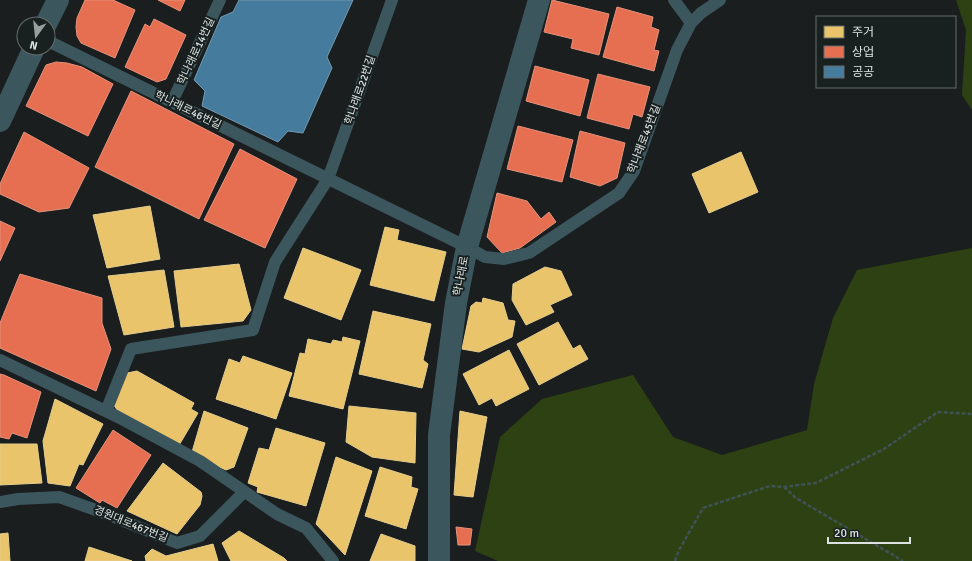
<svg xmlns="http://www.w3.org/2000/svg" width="972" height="561" font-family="Signika,'Noto Sans KR',sans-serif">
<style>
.green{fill:#2d4112}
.homes{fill:#e9c46a;stroke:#e5cd8e}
.shops{fill:#e76f51;stroke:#e4927c}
.public{fill:#457b9d;stroke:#729ab1}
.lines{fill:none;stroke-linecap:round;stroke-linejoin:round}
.path{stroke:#405256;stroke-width:2.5;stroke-dasharray:4 2;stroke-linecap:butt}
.service{stroke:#3c565d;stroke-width:12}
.minor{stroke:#3c565d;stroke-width:22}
.labels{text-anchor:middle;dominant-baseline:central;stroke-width:4;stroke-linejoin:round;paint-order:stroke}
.street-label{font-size:11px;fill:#dce2e1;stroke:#182020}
</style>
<rect width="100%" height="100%" fill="#1a1e1e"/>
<path class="green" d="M956 0H972V110L962 95 966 30Z
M972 248V561H498L475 551 500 437 542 399 633 375 673 437 722 455 807 430 814 384 833 318 857 270Z"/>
<path class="homes" d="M741 152 758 192 709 213 692 174Z
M150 206 160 259 107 268 93 215Z
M385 227 399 230 397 240 446 252 434 301 370 285Z
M303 248 361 270 341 320 284 298Z
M239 264 251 310 243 321 181 327 174 271Z
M545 267 561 271 572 295 550 305 554 312 526 325 512 300 513 284Z
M164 270 174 327 124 335 108 276Z
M483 298 503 303 508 320 515 321 512 337 479 352 462 349 471 306 476 302 482 303Z
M373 311 431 324 423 360 428 364 422 388 359 374Z
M558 322 573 349 580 345 588 359 539 385 517 344Z
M343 337 360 341 343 409 289 396 300 353 305 354 308 339 331 344 333 340 342 342Z
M509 350 529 389 496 406 492 398 479 405 463 374Z
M243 356 292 373 276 419 216 399 229 359 240 363Z
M137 371 194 403 191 409 198 413 178 447 120 414 113 404 127 373Z
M55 399 103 424 83 465 79 464 70 486 48 483 43 441Z
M349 406 416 413 415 463 372 457 346 442Z
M204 411 248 428 234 467 226 470 197 457 192 452Z
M460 411 487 417 473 497 454 495Z
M276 428 325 443 306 506 257 492 258 487 248 483 259 448 269 450Z
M0 444H37L42 483 0 485Z
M336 457 372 471 345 555 316 524Z
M163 463 201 492 202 496 200 505 177 534 127 511Z
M380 467 412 477 411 487 418 489 406 529 365 516Z
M239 531 284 558 287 561H231L222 543Z
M8 533 10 561H0V534Z
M381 534 415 546V561H370Z
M213 544 218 561H146L145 556 152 549 166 556Z
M89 547 132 561H85Z"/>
<path class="shops" d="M85 0H113L135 10 115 58 81 43 77 36 76 27 77 18Z
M158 0H185L180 11Z
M552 0 609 14 599 55 571 48 573 39 544 32Z
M617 7 653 17 651 27 659 30 654 50 659 51 654 71 603 57Z
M154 19 186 35 166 79 157 82 125 67 145 24 150 27Z
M56 62 67 63 82 67 113 84 88 136 26 106 46 65Z
M535 66 589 80 580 116 526 101Z
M598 74 650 87 642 117 633 114 629 129 587 118Z
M131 91 234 144 199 219 95 167Z
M518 126 573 140 562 182 507 169Z
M580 131 625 143 617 178 600 186 570 177Z
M24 132 89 168 69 208 39 212 0 194V184Z
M240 149 297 179 265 248 204 220Z
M497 193 527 201 541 219 549 212 556 222 520 248 502 253 487 237Z
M0 221 15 228 0 261Z
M20 274 102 298V323L111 349 96 391 0 348V323Z
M0 374 4 375 41 392 27 438 12 433 9 439 0 437Z
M113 430 151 455 117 508 102 500 100 503 76 488Z
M456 527 472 529 470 545H458Z"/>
<path class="public" d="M239 0H353L327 57 332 68 303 133 288 131 278 142 202 106 205 91 194 80 221 17 233 12Z"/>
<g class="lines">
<path class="path" d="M784 487 796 498 903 561
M675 561 679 550 703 508 770 486 784 487 816 483 884 449 938 412 972 414"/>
<path class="service" d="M674 0 691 23
M48 41 467 247 485 257 504 259 529 253 619 193 634 171 677 50 691 23 701 13 720 0
M172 102 220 0
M0 360 118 417 200 461 277 514 306 528 333 561
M106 411 131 349 253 330 275 262 328 179 392 0
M0 502 18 499 59 497 107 514 177 543 200 536 244 492"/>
<path class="minor" d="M46 24 58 0
M0 121 34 48
M439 561V435L456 303 467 247 539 0"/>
</g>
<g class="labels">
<g class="street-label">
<text transform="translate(196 51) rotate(-65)">학나래로14번길</text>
<text transform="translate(360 90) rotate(-71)">학나래로22번길</text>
<text transform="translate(188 110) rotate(26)">학나래로46번길</text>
<text transform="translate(644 139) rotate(-69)">학나래로45번길</text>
<text transform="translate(461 276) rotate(-79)">학나래로</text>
<text transform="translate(131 524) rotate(22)">경원대로467번길</text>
</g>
</g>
<rect x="816" y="16" width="140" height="72" fill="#182020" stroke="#666e6d"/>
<rect x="824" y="26" width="20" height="12" fill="#e9c46a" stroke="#666e6d"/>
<text x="852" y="36" font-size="12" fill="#dce2e1">주거</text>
<rect x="824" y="46" width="20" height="12" fill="#e76f51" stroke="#666e6d"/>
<text x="852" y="56" font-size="12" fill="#dce2e1">상업</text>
<rect x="824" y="66" width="20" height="12" fill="#457b9d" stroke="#666e6d"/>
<text x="852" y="76" font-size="12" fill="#dce2e1">공공</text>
<g transform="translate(36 36) rotate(195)"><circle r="19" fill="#182020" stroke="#666e6d"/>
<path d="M0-3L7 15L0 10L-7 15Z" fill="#989d9d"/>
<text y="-6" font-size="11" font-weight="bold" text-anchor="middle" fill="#dce2e1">N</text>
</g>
<path d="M828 537v6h82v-6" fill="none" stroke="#dce2e1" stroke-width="2"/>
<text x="834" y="537" font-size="12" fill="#dce2e1" stroke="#182020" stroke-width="3" paint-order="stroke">20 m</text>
</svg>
